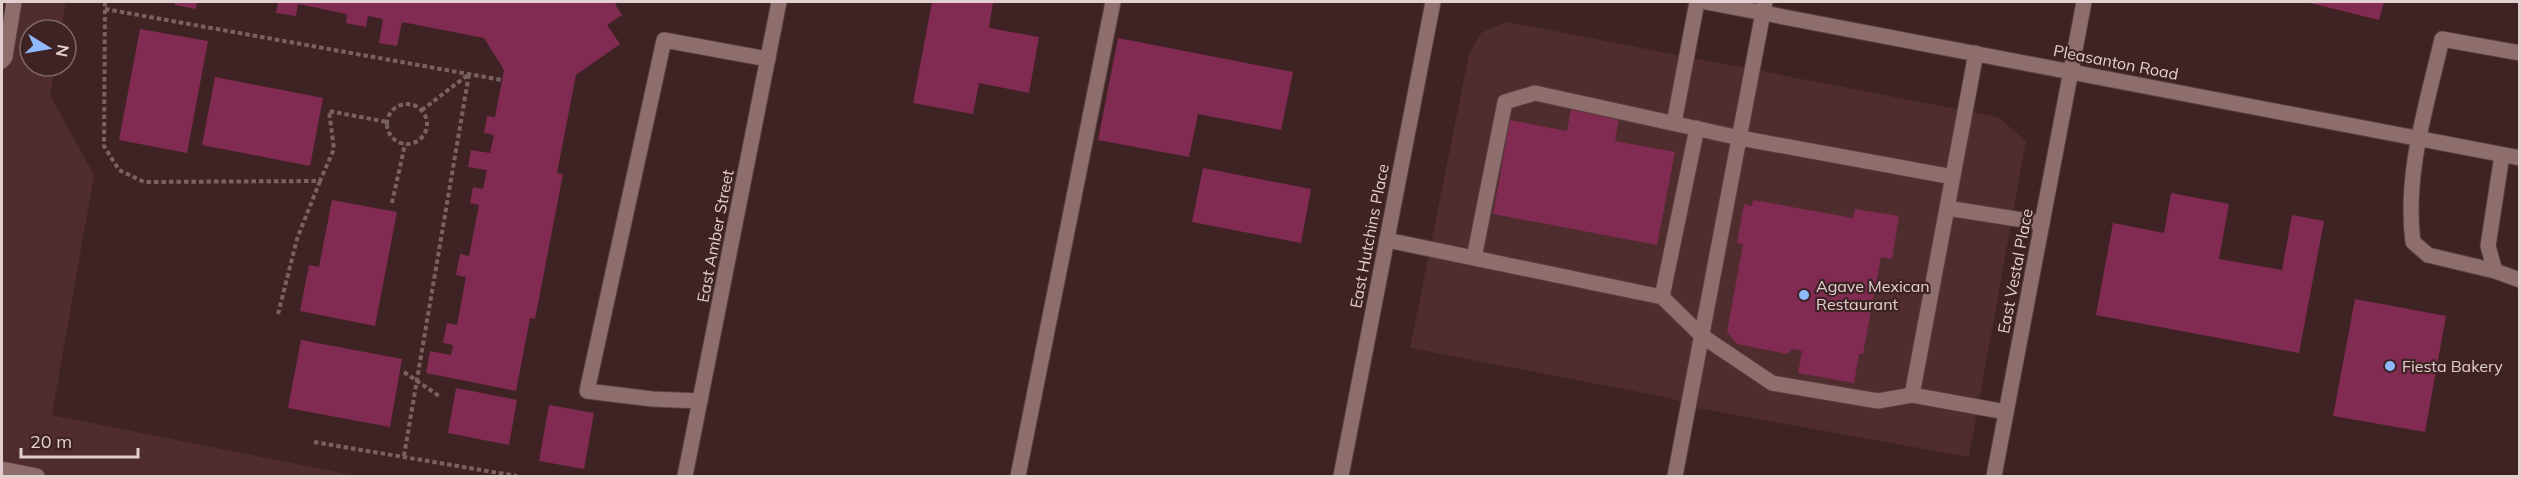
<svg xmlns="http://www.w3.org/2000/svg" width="2521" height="478" font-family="Mulish,sans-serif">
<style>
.built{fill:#4f2c2d}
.building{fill:#812b52}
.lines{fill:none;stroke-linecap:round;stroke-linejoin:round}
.lane-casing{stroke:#553f3f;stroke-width:17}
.street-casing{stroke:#553f3f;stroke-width:17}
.secondary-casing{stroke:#553f3f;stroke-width:17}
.path{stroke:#796161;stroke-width:4;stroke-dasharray:4.5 3;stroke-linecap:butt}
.lane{stroke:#8e6d6d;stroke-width:15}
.street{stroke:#8e6d6d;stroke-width:15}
.secondary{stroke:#8e6d6d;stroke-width:15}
.poi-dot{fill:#8fb8fd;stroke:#3f2324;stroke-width:2}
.labels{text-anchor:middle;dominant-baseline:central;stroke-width:4.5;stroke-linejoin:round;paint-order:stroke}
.street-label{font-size:16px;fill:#e2cfcf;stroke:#3f2324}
.poi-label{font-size:16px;fill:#e2cfcf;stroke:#3f2324;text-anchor:start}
</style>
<rect width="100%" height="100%" fill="#3f2324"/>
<path class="built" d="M2 2H66L61 30H30V66H55L50 95 94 175 52 415 356 476H2Z
M1507 22 1998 117 2026 141 1969 457 1702 409 1670 398 1410 348 1469 54 1481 33Z"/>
<path class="building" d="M175 2H197L196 9 175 5Z
M278 2H619L615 4 622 15 607 25 620 44 576 75 557 173 563 174 535 319 530 318 516 391 426 373 430 351 451 355 453 345 443 343 447 323 457 325 466 277 456 275 460 254 469 256 479 205 470 203 473 187 483 189 487 170 468 167 471 150 490 153 494 135 484 133 487 116 495 117 504 70 484 38 402 22 397 46 379 43 383 19 368 16 366 27 346 23 347 14 298 4 296 16 276 13Z
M932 2H993L989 28 1039 37 1029 93 979 83 973 114 913 103Z
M2306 2H2384L2379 20Z
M140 29 208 41 187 153 119 140Z
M1118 38 1293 72 1281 130 1198 114 1189 157 1098 140Z
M215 77 323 98 310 166 202 145Z
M1571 109 1619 118 1615 141 1675 152 1657 245 1493 214 1510 120 1567 131Z
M1203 168 1311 189 1301 243 1192 222Z
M2171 193 2229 204 2219 259 2282 270 2292 215 2324 221 2299 353 2096 315 2113 223 2164 233Z
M332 200 397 212 375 326 300 311 309 265 319 267Z
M1753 200 1853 218 1855 209 1899 216 1892 259 1881 257 1863 354H1859L1854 383 1798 373 1802 351 1793 349 1787 354 1737 344 1727 332 1743 244 1737 243 1744 204 1752 206Z
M2355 299 2446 316 2425 432 2333 416Z
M301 340 402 359 390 427 288 408Z
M456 388 517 400 509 445 448 433Z
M549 405 594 413 584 469 539 461Z"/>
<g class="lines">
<g class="lane-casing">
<path id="lane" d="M1976 53 1912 395 2006 412
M2 61 5 57 14 2
M1674 123 1697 2
M2502 155 2488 246 2495 271 2520 280
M1947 208 2042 223
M1387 240 1662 297 1702 336 1772 383 1878 401 1912 395
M1474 258 1505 102 1535 93 1740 138 1953 177
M2495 271 2428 255 2413 242C2404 174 2427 104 2442 39L2520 53
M1662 297 1697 128
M700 401 652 399 587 391 664 40 768 59
M2 469 37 476
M1018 476 1113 2
M1675 476 1765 2"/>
</g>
<g class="street-casing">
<path id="street" d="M685 476 779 2
M1341 476 1433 2
M1994 476 2084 2"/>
</g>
<g class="secondary-casing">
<path id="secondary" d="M1706 2 2520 158"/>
</g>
<path class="path" d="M105 2 104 146 119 170 144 182 320 181 334 149 329 111 387 122
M105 9 502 80
M387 124a20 20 0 1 1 40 0a20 20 0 1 1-40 0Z
M392 203 405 144
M278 314 297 239 320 181
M404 372 439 396
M314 442 517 476
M404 456 469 74 422 110"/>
<use href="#lane" class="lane"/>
<use href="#street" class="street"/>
<use href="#secondary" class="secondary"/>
</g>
<g class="poi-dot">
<circle cx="1804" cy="295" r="6"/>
<circle cx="2390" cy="366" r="6"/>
</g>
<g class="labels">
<g class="street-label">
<text transform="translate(2116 62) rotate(11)">Pleasanton Road</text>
<text transform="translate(715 236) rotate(-79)">East Amber Street</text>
<text transform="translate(1369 236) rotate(-79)">East Hutchins Place</text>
<text transform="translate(2015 271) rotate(-79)">East Vestal Place</text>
</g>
<g class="poi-label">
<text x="1816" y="286">Agave Mexican<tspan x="1816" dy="18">Restaurant</tspan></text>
<text x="2402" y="366">Fiesta Bakery</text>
</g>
</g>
<rect width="2521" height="478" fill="none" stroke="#e2cfcf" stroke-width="6"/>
<g transform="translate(48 48) rotate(101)"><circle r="28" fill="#3f2324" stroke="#806868" stroke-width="1.5"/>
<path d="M0-4.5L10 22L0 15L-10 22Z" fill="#8fb8fd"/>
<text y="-9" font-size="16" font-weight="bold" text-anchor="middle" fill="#e2cfcf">N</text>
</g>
<path d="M21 448v9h117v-9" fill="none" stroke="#e2cfcf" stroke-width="3"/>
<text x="30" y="448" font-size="18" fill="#e2cfcf" stroke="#3f2324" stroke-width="4.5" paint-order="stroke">20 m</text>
</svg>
